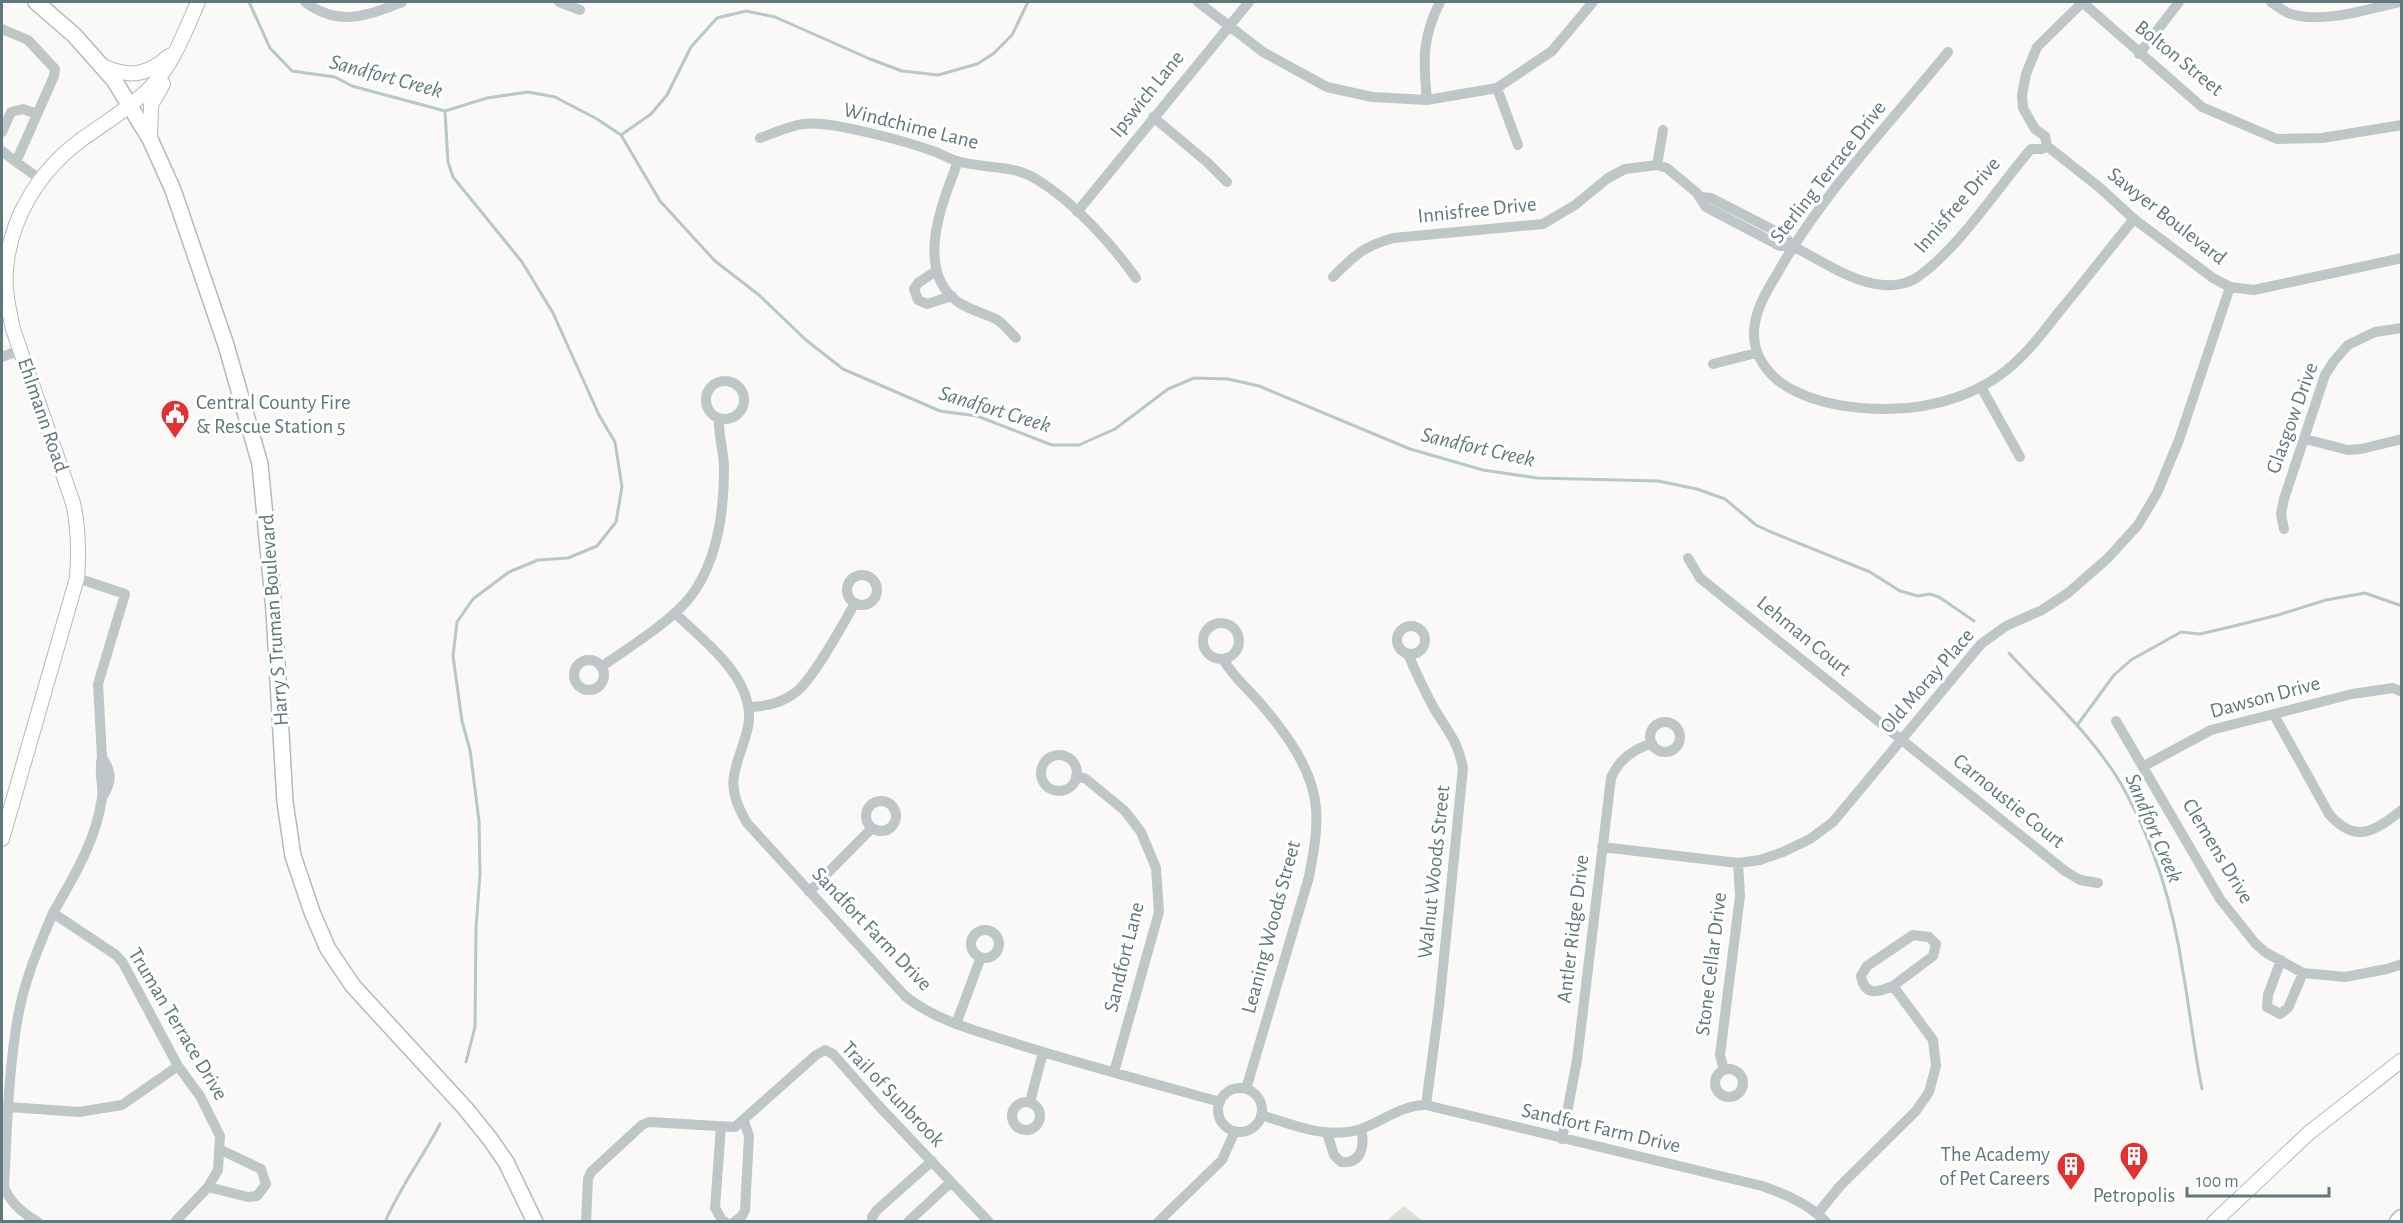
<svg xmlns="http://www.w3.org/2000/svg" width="2403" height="1223" font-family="'Alegreya Sans',sans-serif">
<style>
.green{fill:#dbdfd7}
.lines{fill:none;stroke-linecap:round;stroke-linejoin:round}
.stream{stroke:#b6c8c8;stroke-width:3}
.secondary-casing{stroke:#b1babd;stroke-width:16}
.primary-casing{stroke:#b2babc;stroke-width:18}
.highway-casing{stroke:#b2b9bb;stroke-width:21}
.street{stroke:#bec6c8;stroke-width:10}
.secondary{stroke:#fff;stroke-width:14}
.primary{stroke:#fff;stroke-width:15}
.highway{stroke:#fff;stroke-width:18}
.labels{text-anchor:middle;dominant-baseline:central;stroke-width:6;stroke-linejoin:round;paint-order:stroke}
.street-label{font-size:21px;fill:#60777c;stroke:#fff}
.poi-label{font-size:21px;fill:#60777c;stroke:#fff;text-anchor:start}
.water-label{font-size:22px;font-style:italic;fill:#607b7c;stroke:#fff}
</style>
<rect width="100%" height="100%" fill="#faf9f8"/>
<path class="green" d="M1404 1206 1423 1221H1386Z"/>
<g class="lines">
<path class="stream" d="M249 2 270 48 292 71 335 77 352 86 445 111 487 98 528 92 555 97 597 119 621 135 660 201 715 261 759 295 806 340 843 369 940 411 977 416 1052 445H1079L1115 429 1168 389 1194 378 1228 379 1259 386 1410 449 1483 470 1537 478 1658 481 1697 489 1725 499 1756 525 1771 532 1870 572 1900 591 1918 596 1930 594 1939 597 1974 621
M445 111 448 162 453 177 522 262 553 313 599 415 615 442 622 487 616 522 597 546 568 558 538 560 509 572 473 599 457 622 453 656 462 721 470 750 479 821 480 874 476 928 475 1027 466 1062
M621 135 651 114 667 95 691 47 717 18 746 11 775 17 870 59 902 71 938 75 977 64 993 54 1012 35 1028 2
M2009 653C2048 696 2097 739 2125 791 2155 846 2174 911 2183 972 2190 1011 2194 1050 2202 1089
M2078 724 2114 675 2131 660 2181 632 2200 634 2234 626 2278 615 2326 600 2365 593 2402 606
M385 1222C400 1187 423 1157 440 1124"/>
<g class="secondary-casing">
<path id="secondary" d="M103 66C129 78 147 76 169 56
M150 139 151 105 163 84
M2 839 77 578C79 552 79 529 73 503L13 329C9 310 4 290 6 270 10 218 39 171 81 140 104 123 129 109 150 88 173 65 185 31 198 2
M2214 1222 2310 1132 2402 1060"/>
</g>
<g class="primary-casing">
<path id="primary" d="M36 2 74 35 114 80 150 139 173 190 226 345 260 464 274 611 285 802 293 856 312 912 328 949 353 986 465 1108 490 1139 506 1162 535 1222"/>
</g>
<g class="highway-casing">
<path id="highway" d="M2399 1222 2402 1219"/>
</g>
<path class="street" d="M305 2C338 27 367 16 402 2
M559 2 580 10
M1198 2 1263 52 1327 87 1372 97 1427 100 1497 88 1552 51 1593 2
M2082 2 2202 107 2277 139 2322 138 2402 125
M2083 2 2037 47 2026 74 2022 95 2023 108 2035 129 2045 136 2047 146 2099 187 2134 219 2213 278 2230 287 2254 290 2402 258
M2271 2C2277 6 2284 12 2291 14 2322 24 2368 9 2399 2
M2 29 28 40 55 69 54 76 16 162 40 179
M1948 52C1891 122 1821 195 1777 274 1768 289 1758 305 1755 323 1749 353 1769 379 1795 391 1823 405 1856 409 1887 409 1935 409 1985 393 2019 359 2035 344 2049 324 2063 307 2087 278 2110 248 2134 219
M2139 54 2179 2
M1497 88 1518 145
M1427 100C1423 60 1422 38 1440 2
M1153 117 1207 162 1227 182
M2 132 11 112 23 109 37 114
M760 138C774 133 789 126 803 124 830 120 908 142 936 152 943 155 950 159 957 161 983 169 1012 164 1036 179 1073 201 1111 243 1136 278
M2 151 16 162
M958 162C942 201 914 271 958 302 970 310 983 313 996 319 1003 323 1010 332 1016 338
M1657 165 1663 130
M1701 197 1711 198 1785 236 1792 246C1821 260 1852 283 1884 285 1896 286 1910 283 1919 276 1959 248 1998 187 2031 149H2042L2047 146
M1077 212 1249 2
M936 271 918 283 914 289 918 300 927 304 952 296
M1333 277C1355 255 1362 247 1393 238L1543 224 1575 205 1608 178 1625 169 1657 165 1667 168 1697 193 1706 207 1780 246H1792
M2 357 20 350
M1713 364 1756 353
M706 400a19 19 0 1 1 38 0a19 19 0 1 1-38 0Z
M1981 387 2020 457
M2305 439 2348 450 2361 449 2402 439
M2284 529 2281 514 2284 499 2325 375 2334 361 2348 345 2375 332 2402 328
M1688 558 1700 578 2065 871 2080 880 2098 883
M847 590a15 15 0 1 1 30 0a15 15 0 1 1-30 0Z
M675 613C698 636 732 661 744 692 758 727 739 744 734 776 731 793 739 809 747 823L905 996C938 1022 977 1031 1017 1044 1084 1065 1152 1083 1220 1102
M1203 641a18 18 0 1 1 36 0a18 18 0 1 1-36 0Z
M1397 640a14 14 0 1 1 28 0a14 14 0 1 1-28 0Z
M1408 654C1416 673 1425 692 1435 710 1448 732 1458 741 1463 768L1439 1007 1426 1105
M1223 659C1233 677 1248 689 1261 704 1286 733 1313 770 1316 808 1318 831 1313 855 1309 877L1246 1089
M574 675a15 15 0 1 1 30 0a15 15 0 1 1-30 0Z
M601 667C628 648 672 621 691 596 718 560 724 512 724 469 724 451 718 435 719 418
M748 707C765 707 782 703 796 692 814 678 843 624 855 603
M2274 715 2329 814C2356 845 2375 831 2402 810
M2116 721 2220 899 2255 943 2265 952 2303 973 2345 977 2387 969 2402 964
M1650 737a15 15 0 1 1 30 0a15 15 0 1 1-30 0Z
M1041 773a18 18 0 1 1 36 0a18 18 0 1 1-36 0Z
M102 757C112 772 112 781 103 796
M2144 766 2211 730 2352 694 2393 688 2402 692
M1076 776 1086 779 1125 811 1141 832 1156 868 1159 912 1114 1072
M866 816a15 15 0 1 1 30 0a15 15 0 1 1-30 0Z
M1602 847 1738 863 1760 860 1783 852 1810 839 1833 822 1981 644 2006 626 2042 610 2068 593 2108 558 2138 525 2157 493 2179 440 2230 287
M809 892 872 828
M53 913C74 876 96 841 102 798 104 785 98 774 102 757L98 684 125 594 77 578
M971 944a14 14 0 1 1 28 0a14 14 0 1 1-28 0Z
M2281 960 2268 995 2267 1007 2280 1014 2288 1008 2303 973
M956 1024 981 957
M1715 1083a14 14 0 1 1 28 0a14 14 0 1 1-28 0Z
M1724 1070 1720 1055 1740 896 1738 863
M1218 1110a22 22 0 1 1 44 0a22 22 0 1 1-44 0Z
M1030 1102 1043 1052
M1012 1116a14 14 0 1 1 28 0a14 14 0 1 1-28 0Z
M9 1107 79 1112 122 1105 178 1066
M1261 1115C1294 1125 1327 1140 1361 1129 1381 1122 1404 1104 1426 1105L1762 1186C1785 1194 1809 1204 1826 1222
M721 1126 715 1208 722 1220 725 1222
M1327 1133 1334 1155 1341 1162C1362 1164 1365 1146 1361 1129
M1562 1139 1577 1060 1611 778C1619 759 1633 750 1652 743
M208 1187 248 1197 257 1196 266 1184 261 1169 219 1149
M1818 1213 1840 1186 1916 1111 1929 1092 1936 1066 1933 1040 1893 986C1878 992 1865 997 1861 976L1867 966 1913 935 1929 937 1936 944 1933 956 1893 986
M38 1222C24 1214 10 1202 4 1187 7 1132 8 1076 17 1022 23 984 38 948 53 913L116 955 123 963 178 1066 200 1096 220 1136 218 1170 208 1187 175 1222
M586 1222 588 1179 591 1172 642 1125 649 1122 735 1127 816 1055 825 1050 833 1054 878 1105 989 1222
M734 1222 742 1216 745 1210 749 1136 744 1121
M872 1222V1217L877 1210 932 1161
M908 1222 951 1182
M1158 1222 1222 1160 1235 1131"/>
<use href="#secondary" class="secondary"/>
<use href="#primary" class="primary"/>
<use href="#highway" class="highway"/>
</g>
<defs>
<g id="civic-pin" transform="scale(1.5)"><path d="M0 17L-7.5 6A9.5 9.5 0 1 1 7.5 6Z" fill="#e13131" stroke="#fff"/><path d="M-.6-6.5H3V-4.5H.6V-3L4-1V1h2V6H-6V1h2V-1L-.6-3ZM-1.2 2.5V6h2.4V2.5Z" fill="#fff"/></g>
<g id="building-pin" transform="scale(1.5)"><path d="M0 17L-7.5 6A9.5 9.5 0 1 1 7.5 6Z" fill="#e13131" stroke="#fff"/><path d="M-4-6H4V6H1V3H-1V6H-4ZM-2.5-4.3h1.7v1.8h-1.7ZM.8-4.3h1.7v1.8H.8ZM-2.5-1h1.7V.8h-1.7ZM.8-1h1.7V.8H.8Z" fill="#fff"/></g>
</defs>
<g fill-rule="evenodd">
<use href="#civic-pin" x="175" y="414"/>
<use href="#building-pin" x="2134" y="1156"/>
<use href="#building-pin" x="2071" y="1166"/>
</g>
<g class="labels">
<g class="street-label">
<text transform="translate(2179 58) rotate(39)">Bolton Street</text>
<text transform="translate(1147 94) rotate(-51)">Ipswich Lane</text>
<text transform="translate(911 126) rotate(14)">Windchime Lane</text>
<text transform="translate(1828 172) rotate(-52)">Sterling Terrace Drive</text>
<text transform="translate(1957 205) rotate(-49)">Innisfree Drive</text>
<text transform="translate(1477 210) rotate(-6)">Innisfree Drive</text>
<text transform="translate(2167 216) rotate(38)">Sawyer Boulevard</text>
<text transform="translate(43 415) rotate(71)">Ehlmann Road</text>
<text transform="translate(2292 418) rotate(-70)">Glasgow Drive</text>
<text transform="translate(274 620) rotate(-94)">Harry S Truman Boulevard</text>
<text transform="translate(1804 636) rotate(39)">Lehman Court</text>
<text transform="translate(1927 681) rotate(-49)">Old Moray Place</text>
<text transform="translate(2265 697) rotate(-15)">Dawson Drive</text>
<text transform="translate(2009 801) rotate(39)">Carnoustie Court</text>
<text transform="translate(2218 851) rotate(59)">Clemens Drive</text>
<text transform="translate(1434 872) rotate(-84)">Walnut Woods Street</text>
<text transform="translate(1271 927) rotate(-75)">Leaning Woods Street</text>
<text transform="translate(872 929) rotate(46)">Sandfort Farm Drive</text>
<text transform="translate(1573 929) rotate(-83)">Antler Ridge Drive</text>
<text transform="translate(1124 957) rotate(-76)">Sandfort Lane</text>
<text transform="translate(1711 964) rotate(-83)">Stone Cellar Drive</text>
<text transform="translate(178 1024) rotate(59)">Truman Terrace Drive</text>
<text transform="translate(893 1094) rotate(46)">Trail of Sunbrook</text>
<text transform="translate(1601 1128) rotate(13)">Sandfort Farm Drive</text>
</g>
<g class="poi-label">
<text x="196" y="402">Central County Fire<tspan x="196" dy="24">&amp; Rescue Station 5</tspan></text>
<text x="2050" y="1154" text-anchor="end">The Academy<tspan x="2050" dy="24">of Pet Careers</tspan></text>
<text x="2134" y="1195" text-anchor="middle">Petropolis</text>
</g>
<g class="water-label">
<text transform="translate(386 76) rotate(15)">Sandfort Creek</text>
<text transform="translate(995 409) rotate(17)">Sandfort Creek</text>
<text transform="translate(1478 447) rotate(13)">Sandfort Creek</text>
<text transform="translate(2154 828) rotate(67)">Sandfort Creek</text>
</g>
</g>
<rect width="2403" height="1223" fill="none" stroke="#60777c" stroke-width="6"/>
<path d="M2187 1187v9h142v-9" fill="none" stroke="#60777c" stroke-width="3"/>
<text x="2196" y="1187" font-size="18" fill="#60777c" stroke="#ffffff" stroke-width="4.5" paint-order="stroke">100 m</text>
</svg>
